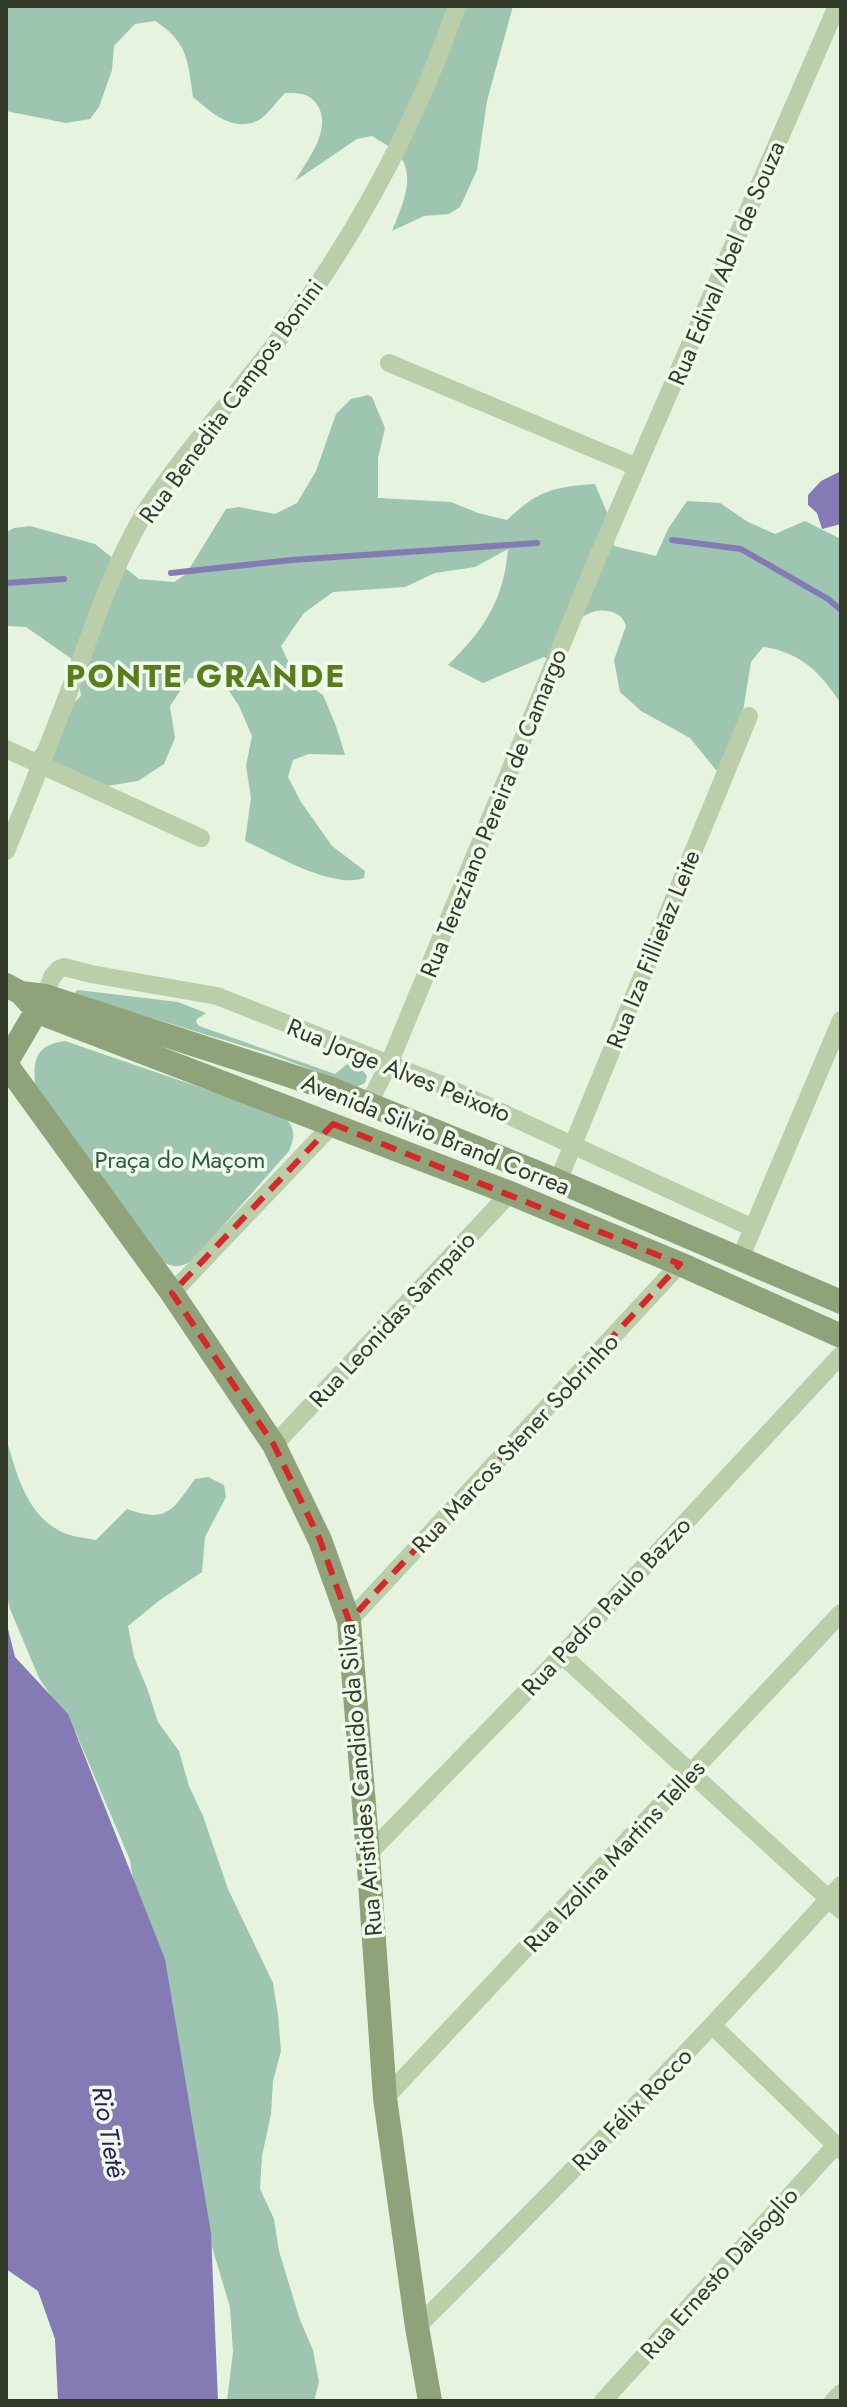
<svg xmlns="http://www.w3.org/2000/svg" width="847" height="2407" font-family="Jost,sans-serif">
<style>
.green{fill:#9dc5af}
.water{fill:#847bb4}
.lines{fill:none;stroke-linecap:round;stroke-linejoin:round}
.stream{stroke:#847bb4;stroke-width:6}
.street{stroke:#b9cea9;stroke-width:18}
.secondary{stroke:#8fa27a;stroke-width:24}
.marked{fill:none;stroke:#d62828;stroke-width:6;stroke-dasharray:16 10;stroke-linejoin:round}
.labels{text-anchor:middle;dominant-baseline:central;stroke-width:7;stroke-linejoin:round;paint-order:stroke}
.street-label{font-size:24px;fill:#333b2a;stroke:#f1fbec}
.park-label{font-size:24px;fill:#2b5b42;stroke:#f1fbec}
.water-label{font-size:26px;font-style:italic;fill:#281c60;stroke:#f1fbec}
.district-label{font-size:32px;font-weight:bold;letter-spacing:2px;fill:#5a7d1b;stroke:#f1fbec}
</style>
<rect width="100%" height="100%" fill="#e6f4df"/>
<path class="green" d="M6 6H513L487 101 477 170 460 207 449 214 424 216 392 231C401 207 417 178 399 155 392 147 381 142 372 136L357 139 295 181C307 160 332 130 318 106 310 93 300 93 285 93 277 101 267 116 257 121 231 132 211 112 193 97 188 61 188 42 155 21L135 24 114 46 112 70 99 107 90 119 66 123 6 111Z
M368 395 372 397 385 428 378 458V498L451 502 478 513 507 520C539 490 553 487 595 484L608 515 614 546 656 556 668 529 687 501 720 503 748 522 775 534 805 521 841 539V704C821 673 801 652 763 647L751 662 738 742 726 764 716 770 690 738 641 711 620 692 614 660 626 626C623 617 618 613 608 611 578 606 564 639 549 660L544 657 483 683 448 665C483 631 504 600 508 549L475 567 435 573 405 587 333 592 304 613 281 646 295 676 323 695 336 726 345 755 309 754 293 760 288 777 301 802 332 846 365 871 364 878C331 889 276 855 245 841L251 798 246 766 252 736 239 706 222 680 189 678 170 706 175 738 164 764 138 781 107 786 32 756 59 717 81 696 76 662 26 627 6 626V532L14 528 30 526 95 544 139 579 174 582 186 574 226 509 239 507 275 514 297 503 316 471 336 414 351 399Z
M78 990 178 1002 206 1013 197 1019 196 1022 199 1026 335 1074 347 1064 363 1071 367 1076 365 1083 357 1087 270 1054 76 995 75 992Z
M65 1041 281 1115C295 1125 296 1135 289 1151L193 1260C180 1268 174 1268 161 1261L35 1085C33 1059 36 1045 65 1041Z
M6 1438C17 1474 26 1516 64 1533 74 1537 86 1538 96 1540L127 1509C168 1524 173 1509 195 1479L208 1477 224 1485 226 1497 205 1537 202 1572 160 1600 128 1626 134 1657 147 1688 158 1722 179 1751 189 1786 203 1816 228 1889 273 1983 278 2015 281 2051 273 2081 271 2114 262 2156 260 2189 274 2219 279 2251 300 2320 313 2350 319 2382 314 2401H227L233 2352 230 2307 212 2247 193 2142 146 1971 130 1860 76 1733 39 1678 10 1609 6 1593Z"/>
<path class="water" d="M841 471V524L822 529 817 513 808 505V495L821 481Z
M6 1621 15 1657 68 1714 165 1959 211 2233 218 2401H58L55 2339 38 2291 6 2269Z"/>
<g class="lines">
<path class="stream" d="M672 540 741 549 828 599 841 610
M171 573 292 560 537 543
M6 583 64 579"/>
<path class="street" d="M389 363 637 467
M6 749 201 838
M6 851C30 793 53 734 75 676 96 619 115 561 147 509 187 448 237 395 281 336 356 236 416 124 457 6
M45 996 52 977 59 969 64 967 91 974 217 996 440 1084 753 1228
M368 1105 389 1064 597 559 837 6
M558 1181 749 716
M740 1259 841 1020
M172 1293 333 1124
M274 1445 510 1193
M349 1621 680 1264
M562 1655 841 1910
M368 1854 562 1655 841 1355
M712 2025 841 2150
M385 2098 841 1613
M417 2327C561 2183 705 2037 841 1885
M603 2401 836 2145
M833 2401 841 2393"/>
<path class="secondary" d="M6 985 21 993 38 1012 510 1193 680 1264 841 1336
M21 993 45 996 334 1090 558 1181 841 1302
M6 1063 44 998
M6 1064 172 1293 274 1445 320 1540 349 1621 368 1854 385 2098 417 2327 430 2401"/>
</g>
<path class="marked" d="M333 1124 680 1264 349 1621 320 1540 274 1445 172 1293Z"/>
<g class="labels">
<g class="street-label">
<text transform="translate(726 263) rotate(-67)">Rua Edival Abel de Souza</text>
<text transform="translate(231 401) rotate(-54)">Rua Benedita Campos Bonini</text>
<text transform="translate(493 813) rotate(-68)">Rua Tereziano Pereira de Camargo</text>
<text transform="translate(653 949) rotate(-68)">Rua Iza Fillietaz Leite</text>
<text transform="translate(399 1070) rotate(22)">Rua Jorge Alves Peixoto</text>
<text transform="translate(436 1134) rotate(22)">Avenida Silvio Brand Correa</text>
<text transform="translate(392 1319) rotate(-47)">Rua Leonidas Sampaio</text>
<text transform="translate(515 1443) rotate(-47)">Rua Marcos Stener Sobrinho</text>
<text transform="translate(606 1606) rotate(-47)">Rua Pedro Paulo Bazzo</text>
<text transform="translate(360 1780) rotate(-95)">Rua Aristides Candido da Silva</text>
<text transform="translate(614 1856) rotate(-47)">Rua Izolina Martins Telles</text>
<text transform="translate(632 2109) rotate(-46)">Rua Félix Rocco</text>
<text transform="translate(719 2273) rotate(-48)">Rua Ernesto Dalsoglio</text>
</g>
<g class="park-label">
<text x="180" y="1159">Praça do Maçom</text>
</g>
<g class="water-label">
<text transform="translate(109 2132) rotate(80)">Rio Tietê</text>
</g>
<g class="district-label">
<text x="206" y="676">PONTE GRANDE</text>
</g>
</g>
<rect width="847" height="2407" fill="none" stroke="#333b2a" stroke-width="16"/>
</svg>
